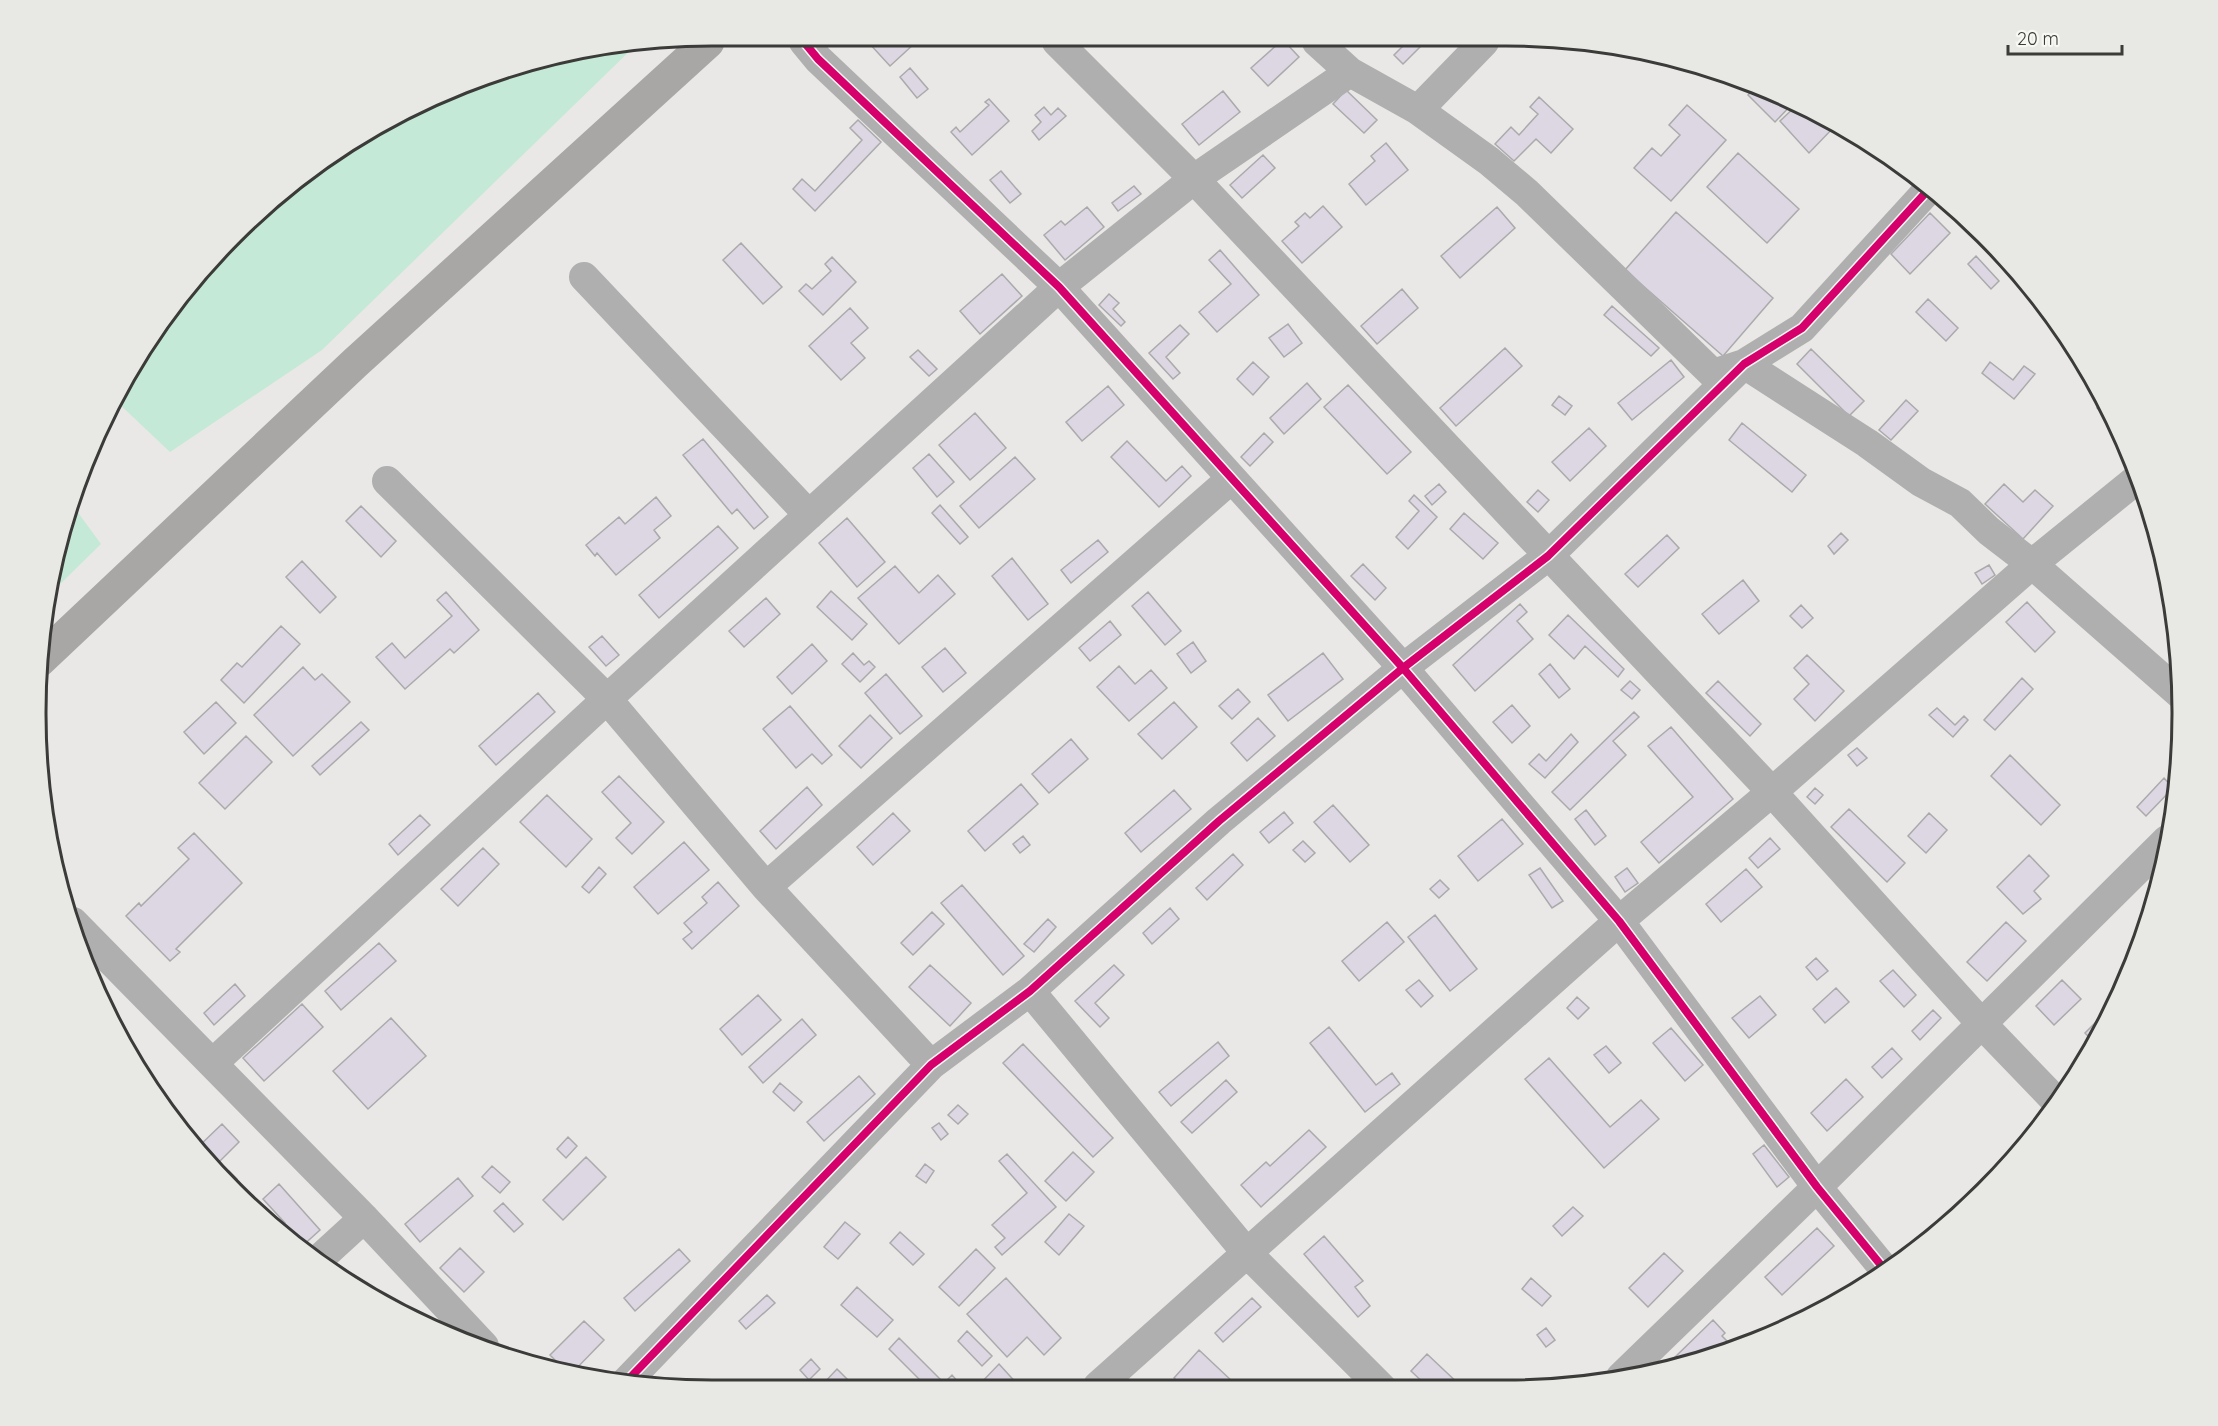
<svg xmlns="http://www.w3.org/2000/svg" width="2218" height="1426" font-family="Quicksand,sans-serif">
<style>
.green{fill:#c4e9d6}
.building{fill:#ddd7e4;stroke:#abaaaa;stroke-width:1.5}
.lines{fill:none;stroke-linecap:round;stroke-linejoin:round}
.street{stroke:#afafaf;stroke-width:30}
.primary{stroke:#a8a7a6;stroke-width:33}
.cycleway-casing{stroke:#f7f7f3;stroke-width:11}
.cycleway{stroke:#d6006c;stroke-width:8}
.rim{fill:none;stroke:#3b3b39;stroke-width:3}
</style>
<rect width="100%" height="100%" fill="#e9e8e6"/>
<path class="green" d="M624 42H639L322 350 170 452 115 400 127 375 176 301 235 234 337 150 496 72Z
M71 503 101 544 53 591Z"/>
<path class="building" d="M868 42H914L915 43 890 66Z
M1280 42H1285L1299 57 1268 86 1251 68Z
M1407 42H1421L1423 44 1403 64 1394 55Z
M910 68 928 89 917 98 900 77Z
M1755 87 1794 102 1775 122 1748 95Z
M1346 90 1377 120 1364 133 1333 104Z
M1223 91 1240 112 1199 145 1182 124Z
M1539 97 1573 129 1551 153 1536 139 1514 161 1495 144 1511 127 1519 135 1538 114 1530 107Z
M989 99 1009 121 972 155 951 132 956 127 960 132 989 105 985 102Z
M1798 104 1835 126 1809 153 1780 121Z
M1687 105 1726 140 1671 201 1634 168 1652 148 1661 156 1680 135 1669 125Z
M1044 107 1051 115 1058 108 1066 116 1039 140 1032 131 1041 122 1035 115Z
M858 120 881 142 815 211 793 189 802 179 815 191 862 140 850 128Z
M1386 143 1408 170 1366 205 1349 184 1375 161 1371 156Z
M1738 153 1799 209 1767 243 1707 187Z
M1263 155 1275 168 1242 198 1230 185Z
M1001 171 1021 194 1010 203 990 180Z
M1134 186 1141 194 1118 211 1112 203Z
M1323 206 1342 227 1302 263 1282 241 1299 226 1295 222 1305 213 1310 218Z
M1087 207 1104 227 1065 260 1044 235 1061 221 1065 225Z
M1497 207 1515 228 1460 278 1441 256Z
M1676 212 1773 298 1723 356 1625 270Z
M1930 213 1950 233 1910 274 1891 254Z
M741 243 782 287 763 304 723 260Z
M1220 250 1259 295 1217 332 1199 312 1231 284 1209 260Z
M1976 256 1999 281 1991 289 1968 264Z
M832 257 856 282 823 315 799 291 806 284 812 289 831 271 825 264Z
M1002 274 1022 296 980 334 960 311Z
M1402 289 1418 308 1377 344 1361 326Z
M1109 294 1119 303 1113 309 1125 322 1121 326 1099 305Z
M1928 299 1958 328 1946 341 1916 312Z
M1612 306 1659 348 1651 356 1604 315Z
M850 308 868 328 851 343 865 358 841 380 809 346Z
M1288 324 1302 343 1284 357 1269 338Z
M1180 325 1189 334 1166 357 1180 373 1173 379 1149 353Z
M1505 348 1522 366 1456 426 1440 408Z
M1811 349 1864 401 1849 416 1797 364Z
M918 350 937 369 929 376 910 357Z
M1671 360 1684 377 1632 420 1618 403Z
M1253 362 1269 377 1253 395 1237 379Z
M1990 362 2013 380 2024 366 2035 374 2014 399 1982 373Z
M1307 383 1321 399 1284 434 1270 418Z
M1348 385 1411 452 1387 474 1324 407Z
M1108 386 1124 405 1082 441 1066 422Z
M1559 396 1572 406 1565 415 1552 405Z
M1906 400 1918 411 1891 440 1879 430Z
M2104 400 2112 413 2118 428 2097 408Z
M975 413 1006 448 970 480 939 445Z
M1742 423 1806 475 1792 492 1729 440Z
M1589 428 1606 446 1570 481 1552 462Z
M1264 433 1273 442 1250 466 1241 457Z
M703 439 768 517 754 529 737 509 732 514 683 455Z
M1127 441 1166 481 1182 466 1191 476 1159 507 1111 457Z
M929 454 954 482 937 497 913 468Z
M1015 457 1035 479 979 528 960 506Z
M1439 484 1446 492 1432 505 1425 496Z
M2004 484 2023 502 2035 490 2053 506 2023 539 1985 504Z
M1538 490 1549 500 1538 512 1527 502Z
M1414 495 1437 517 1408 549 1396 537 1419 511 1409 501Z
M656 497 671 516 654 530 660 538 616 575 597 553 595 556 586 545 619 517 625 524Z
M940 505 968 537 960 544 932 513Z
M361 506 396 541 381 557 346 521Z
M1464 513 1498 543 1483 559 1450 529Z
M847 518 885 562 857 587 819 543Z
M718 526 738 548 659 618 639 595Z
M1841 533 1848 540 1834 554 1828 546Z
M1667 535 1679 548 1638 587 1625 574Z
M1098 540 1108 552 1071 583 1061 570Z
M1012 558 1048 604 1028 620 992 576Z
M302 561 336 597 320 613 286 577Z
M1363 564 1386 588 1375 600 1351 576Z
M1989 565 1995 575 1982 584 1975 573Z
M895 566 919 593 938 575 955 594 899 644 858 598Z
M1743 580 1759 601 1719 634 1702 614Z
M831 591 867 624 852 640 817 607Z
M446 592 479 630 454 653 450 649 405 689 376 657 392 643 405 658 452 616 437 600Z
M1148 592 1181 631 1165 645 1132 606Z
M766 598 780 614 744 647 729 631Z
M2027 602 2055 632 2035 652 2006 622Z
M1520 604 1527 612 1517 621 1533 639 1475 691 1453 665Z
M1801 605 1813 618 1802 628 1790 616Z
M1568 615 1624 669 1618 677 1585 646 1574 659 1549 635Z
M1110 621 1121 635 1090 661 1079 648Z
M281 626 300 644 244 703 221 680 237 663 242 667Z
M602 636 619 655 606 666 589 647Z
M1193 642 1206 661 1191 673 1177 654Z
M812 644 827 661 792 694 777 677Z
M945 648 966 673 943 692 922 667Z
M853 653 864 665 869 661 875 667 860 682 842 664Z
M1323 653 1343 679 1288 721 1268 695Z
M1807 655 1844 691 1815 721 1794 699 1809 684 1794 668Z
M1550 664 1570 689 1559 698 1539 674Z
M1119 666 1135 684 1151 670 1167 688 1129 721 1097 687Z
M303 667 315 680 322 674 350 702 293 756 254 715Z
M886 674 922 716 900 734 865 693Z
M2022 678 2033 689 1995 730 1984 720Z
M1630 681 1640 690 1632 699 1621 690Z
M1718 681 1761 724 1750 736 1706 693Z
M1238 689 1250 702 1232 719 1219 706Z
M538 693 555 712 496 765 479 746Z
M216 702 236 723 204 754 184 732Z
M1174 702 1197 727 1162 759 1138 734Z
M1512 705 1530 726 1512 743 1493 722Z
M790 706 832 755 822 764 812 754 796 768 763 729Z
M1937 708 1955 725 1964 716 1968 720 1953 737 1929 715Z
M1634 712 1639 717 1613 741 1626 755 1570 810 1552 792Z
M870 715 892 738 861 768 839 746Z
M1258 718 1275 736 1247 761 1231 743Z
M361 722 369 730 320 775 312 766Z
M1671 727 1733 799 1659 863 1641 842 1693 797 1648 746Z
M1571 734 1578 742 1545 778 1529 764 1539 754 1546 761Z
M246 736 272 762 225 809 199 783Z
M1071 739 1088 759 1049 793 1032 774Z
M1857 748 1867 758 1857 766 1848 755Z
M2010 755 2060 805 2041 825 1991 776Z
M619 776 664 822 632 854 616 838 631 823 602 792Z
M2164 778 2173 788 2146 816 2137 807Z
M1021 784 1038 804 985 851 968 831Z
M807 787 822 805 776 849 760 831Z
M1815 788 1823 795 1815 804 1807 797Z
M1174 790 1191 809 1141 852 1125 833Z
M547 795 592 839 566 867 520 822Z
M1333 805 1369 845 1350 862 1314 822Z
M1849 809 1905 863 1887 882 1831 827Z
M1586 810 1606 836 1595 845 1575 819Z
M1284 812 1293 823 1269 843 1260 832Z
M893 813 910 831 873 865 857 847Z
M1929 813 1947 830 1926 853 1908 836Z
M420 815 430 825 398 855 389 844Z
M1502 819 1523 844 1478 881 1458 856Z
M194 833 242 883 176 949 180 952 170 961 126 916 139 903 141 906 189 859 178 848Z
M1023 836 1030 845 1020 853 1013 844Z
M1770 838 1780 849 1758 868 1749 858Z
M1303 841 1315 853 1305 862 1293 850Z
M684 842 709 870 658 914 634 887Z
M483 848 499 864 458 906 441 889Z
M1233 854 1243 865 1207 900 1196 888Z
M2029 855 2049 876 2034 891 2041 899 2023 914 1997 887Z
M599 867 606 874 589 893 582 887Z
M1540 868 1563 901 1552 908 1529 875Z
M1627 868 1638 883 1625 892 1615 877Z
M1746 869 1762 887 1721 922 1706 904Z
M1440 880 1449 889 1439 898 1430 889Z
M718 882 739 906 692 949 683 939 692 932 684 923 707 903 702 897Z
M962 885 1024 956 1003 975 941 903Z
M1170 908 1179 919 1152 944 1143 933Z
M932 912 944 924 913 955 901 943Z
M1435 915 1477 969 1450 991 1408 937Z
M1048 919 1056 927 1034 952 1024 944Z
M1387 922 1404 942 1359 981 1342 961Z
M2006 922 2026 941 1987 981 1967 962Z
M379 943 396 961 341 1010 325 991Z
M1816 958 1828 971 1817 980 1806 967Z
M930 965 971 1003 950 1026 909 987Z
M1114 965 1124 975 1095 1003 1109 1018 1100 1027 1075 1001Z
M1893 970 1916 995 1904 1007 1880 981Z
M1419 980 1433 996 1421 1007 1406 990Z
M2062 980 2081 999 2054 1025 2036 1006Z
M235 984 245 996 214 1025 204 1013Z
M1836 988 1849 1002 1825 1023 1813 1009Z
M758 995 781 1020 742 1055 720 1029Z
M1760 996 1776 1015 1749 1038 1732 1018Z
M1577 997 1589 1008 1578 1019 1567 1008Z
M302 1004 323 1027 264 1081 243 1058Z
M1933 1010 1941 1018 1920 1040 1912 1031Z
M2105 1013 2107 1016 2095 1043 2085 1033Z
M391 1018 426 1056 368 1109 333 1071Z
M802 1019 816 1035 763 1083 749 1067Z
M1329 1027 1376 1085 1392 1073 1400 1084 1365 1112 1310 1043Z
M1671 1028 1703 1065 1685 1081 1653 1043Z
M1218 1042 1229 1056 1171 1106 1159 1092Z
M1023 1044 1113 1138 1093 1157 1003 1063Z
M1606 1046 1621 1063 1609 1073 1594 1055Z
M1892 1048 1902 1059 1882 1078 1872 1067Z
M1549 1058 1610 1127 1641 1100 1659 1119 1604 1168 1525 1079Z
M859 1076 875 1094 824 1141 807 1122Z
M1846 1079 1863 1097 1827 1131 1811 1113Z
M1226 1080 1237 1092 1192 1133 1181 1122Z
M780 1083 802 1102 794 1111 773 1092Z
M958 1105 968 1114 958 1124 948 1115Z
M939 1123 948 1134 941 1140 932 1128Z
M222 1124 239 1142 213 1168 196 1149Z
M1309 1130 1326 1147 1261 1207 1241 1185 1266 1162 1270 1166Z
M568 1137 577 1146 566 1158 557 1149Z
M1764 1145 1789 1177 1777 1187 1753 1154Z
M1073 1152 1094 1172 1066 1201 1045 1181Z
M1007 1154 1056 1207 1002 1255 995 1247 1005 1238 992 1225 1027 1193 999 1161Z
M586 1157 606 1177 563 1220 543 1200Z
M925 1164 934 1171 926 1183 916 1176Z
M492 1166 510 1182 500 1193 482 1177Z
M229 1171 237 1179 230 1185 223 1178Z
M458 1178 473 1196 420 1242 405 1224Z
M279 1184 320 1230 300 1248 277 1230 285 1223 263 1199Z
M503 1203 523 1224 514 1232 494 1211Z
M1573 1207 1583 1216 1562 1236 1553 1226Z
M1069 1214 1084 1226 1059 1255 1045 1242Z
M845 1222 860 1234 838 1259 824 1247Z
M1817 1228 1834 1246 1782 1295 1765 1277Z
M900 1232 924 1254 913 1265 890 1243Z
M1324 1236 1363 1281 1355 1287 1370 1306 1358 1317 1304 1254Z
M460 1248 484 1272 464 1292 440 1268Z
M679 1249 690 1261 635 1311 624 1298Z
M976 1249 995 1268 959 1306 939 1287Z
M1664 1253 1683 1271 1648 1307 1629 1288Z
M1006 1278 1061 1338 1044 1355 1027 1337 1007 1357 967 1314Z
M1531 1278 1551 1296 1542 1306 1522 1289Z
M857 1287 893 1320 877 1337 841 1305Z
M767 1295 775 1303 746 1329 739 1321Z
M1252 1298 1261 1307 1223 1342 1215 1333Z
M1713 1320 1725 1333 1722 1336 1733 1347 1679 1367 1672 1360Z
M584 1321 604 1340 574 1371 562 1367 550 1355Z
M1546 1328 1555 1340 1546 1347 1537 1335Z
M967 1331 992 1356 982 1366 958 1341Z
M899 1338 944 1383 952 1375 961 1385 926 1386 889 1349Z
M1199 1350 1234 1383 1230 1387H1184L1174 1378Z
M1427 1354 1463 1388H1429L1411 1371Z
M811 1359 820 1369 809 1380 800 1370Z
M999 1364 1019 1386H978Z
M837 1369 853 1385H822Z"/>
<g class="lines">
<path class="street" d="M804 42 818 59 1059 287 1403 668 1619 921 1817 1187 1885 1270
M1057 42 1194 179 1772 792 1981 1023 2056 1101
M1317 42 1350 72 1418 110 1489 161 1527 193 1713 374 1744 364 1867 443 1921 482 1960 503 1989 531 2032 564 2180 694
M1418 110 1484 42
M584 277 809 515
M387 481 607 699 766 887 931 1065
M766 887 1231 479
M73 922 364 1218 484 1346
M1030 991 1246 1252 1382 1388
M213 1063 607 699 1059 287 1194 179 1350 72
M317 1261 364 1218
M1621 1377 1817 1187 2167 840
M624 1384 931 1065 1030 991 1219 821 1403 668 1548 556 1744 364 1802 328 1929 189
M1098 1386 1619 921 1772 792 2032 564 2137 479"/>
<path class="primary" d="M39 661 355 363 708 42"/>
<g class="cycleway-casing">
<path id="cycleway" d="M804 42 818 59 1059 287 1403 668 1619 921 1817 1187 1885 1270
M624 1384 931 1065 1030 991 1219 821 1403 668 1548 556 1744 364 1802 328 1929 189"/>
</g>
<use href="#cycleway" class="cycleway"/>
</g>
<path d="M0 0H2218V1426H0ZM712 46H1506A666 666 0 0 1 2172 712V714A666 666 0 0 1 1506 1380H712A666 666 0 0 1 46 714V712A666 666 0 0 1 712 46Z" fill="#e8e8e4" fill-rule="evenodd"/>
<path class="rim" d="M712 46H1506A666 666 0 0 1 2172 712V714A666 666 0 0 1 1506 1380H712A666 666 0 0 1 46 714V712A666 666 0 0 1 712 46Z"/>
<path d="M2008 45v9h114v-9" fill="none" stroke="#3b3b39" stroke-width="3"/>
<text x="2017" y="45" font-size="18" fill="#3b3b39" stroke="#f7f7f3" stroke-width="4.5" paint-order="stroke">20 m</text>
</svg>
